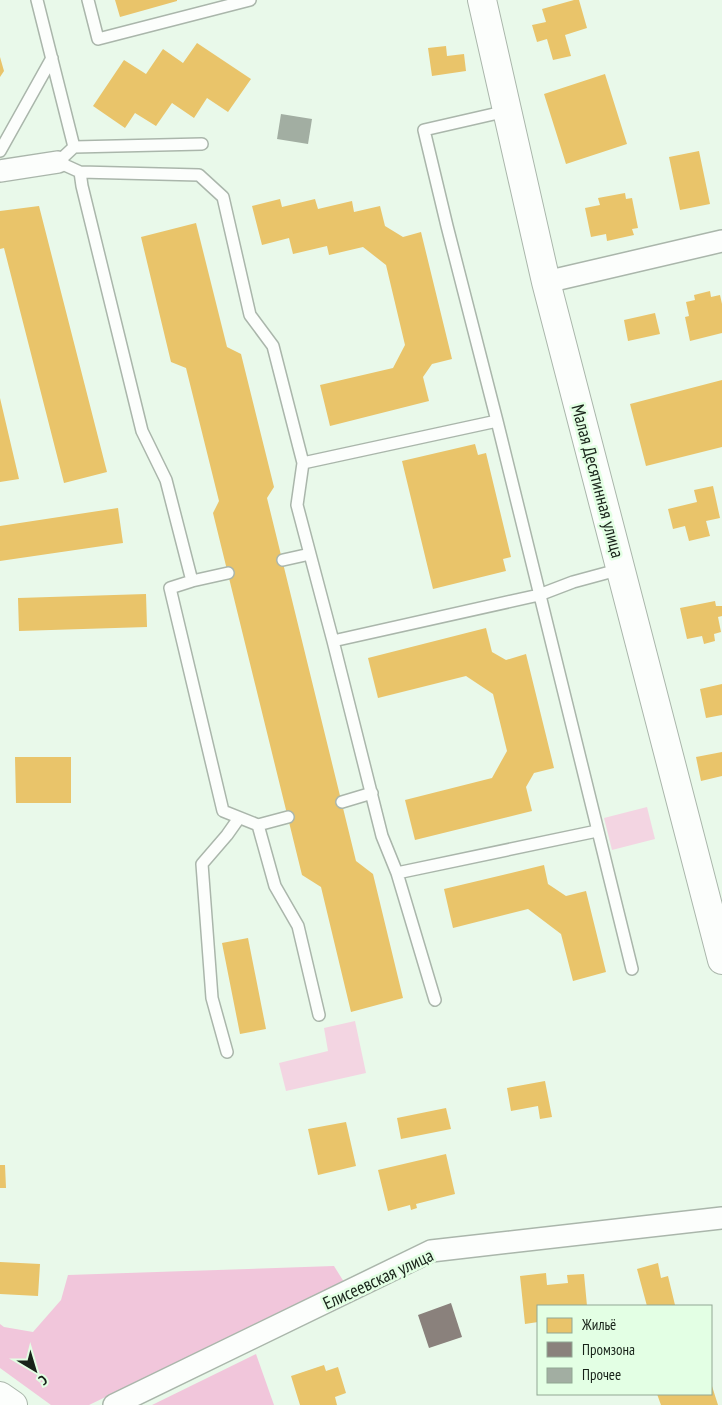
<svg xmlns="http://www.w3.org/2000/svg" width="722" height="1405" font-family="'PT Sans Narrow',sans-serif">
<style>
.green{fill:#f3d5e2}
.forest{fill:#f1c6db}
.homes{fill:#e9c46a}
.industry{fill:#8a817c}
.building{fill:#a2aea2}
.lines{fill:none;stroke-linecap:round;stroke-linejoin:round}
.lane-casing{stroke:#aab6ab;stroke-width:14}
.street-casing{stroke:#aab6ab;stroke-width:24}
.secondary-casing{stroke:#aab6ab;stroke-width:30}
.lane{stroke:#fcfefc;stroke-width:11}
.street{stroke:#fcfefc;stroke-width:21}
.secondary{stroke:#fcfefc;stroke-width:28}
.labels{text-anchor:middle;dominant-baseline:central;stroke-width:5;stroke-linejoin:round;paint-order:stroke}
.street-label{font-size:18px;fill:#182319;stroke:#e3ffe4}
</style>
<rect width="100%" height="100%" fill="#e9f9ea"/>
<path class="green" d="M647 807 655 839 612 850 604 818Z
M355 1021 366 1073 286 1091 279 1063 328 1051 324 1028Z"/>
<path class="forest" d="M334 1266 344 1282 89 1405H51L0 1368V1324L4 1327 33 1332 61 1300 68 1275Z
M256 1354 274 1405H152Z"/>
<path class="homes" d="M115 0H177V1L120 17Z
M574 0H579L587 28 565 35 571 56 553 60 547 39 537 42 532 25 546 22 542 9Z
M197 43 251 79 228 112 207 98 194 118 172 103 156 126 135 113 125 128 93 106 124 60 146 74 163 49 183 63Z
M446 46 447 56 464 54 466 71 432 76 428 48Z
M0 57 4 71 0 77Z
M605 74 627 144 566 164 544 94Z
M699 151 710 204 680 210 669 157Z
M625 193 626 199 632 198 638 228 632 229 634 235 607 241 606 234 591 237 585 208 600 205 598 198Z
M280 199 282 207 315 199 318 209 352 201 354 212 380 206 385 226 403 237 421 232 452 359 432 364 423 377 429 401 330 426 320 385 393 368 405 345 386 265 363 247 329 255 327 246 293 254 289 238 262 245 252 206Z
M39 206 107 472 64 483 4 248 0 249V211Z
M196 223 227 347 241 354 274 487 267 498 356 861 373 874 403 998 351 1012 321 887 302 875 213 513 219 501 186 368 171 362 141 237Z
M710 291 711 297 720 295 722 304V333L690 341 685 317 689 316 686 302 695 300 694 295Z
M655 313 660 334 628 341 624 320Z
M722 380V447L646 466 630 404Z
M0 398 19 479 0 482Z
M475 444 478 455 486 453 511 557 503 559 506 571 433 589 402 461Z
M713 486 720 518 706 521 710 536 689 541 685 526 673 529 668 509 697 502 694 490Z
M118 508 123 543 0 561V526Z
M146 594 147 627 19 631 18 598Z
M715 601 716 606H722V616L718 617 721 632 714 634 715 641 704 644 702 636 687 639 680 608Z
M486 628 492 652 506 660 526 654 554 768 534 773 526 787 532 811 415 840 405 800 492 778 507 751 493 694 466 676 378 698 368 658Z
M722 684V715L706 718 700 689Z
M722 752V776L701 781 696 757Z
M15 757H71V803H16Z
M544 865 548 884 566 896 586 891 606 972 573 981 561 934 528 909 453 928 444 889Z
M248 938 266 1029 240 1034 222 943Z
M545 1081 552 1117 540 1119 538 1106 511 1111 507 1088Z
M446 1108 451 1129 401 1139 397 1118Z
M346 1122 356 1166 318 1175 308 1129Z
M446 1154 455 1194 416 1204 417 1208 411 1210 410 1205 388 1211 378 1170Z
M0 1165H5L6 1188H0Z
M0 1262 40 1264 38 1296 0 1294Z
M658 1263 661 1278 668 1276 675 1305 670 1306H647L637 1269Z
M546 1273 547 1285 568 1283 567 1275 584 1274 587 1306H538V1322L525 1324 520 1276Z
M324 1365 326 1371 338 1367 346 1393 335 1397 337 1405H300L291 1376Z
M711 1383 718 1405H661L657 1394H711Z"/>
<path class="industry" d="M451 1303 462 1337 429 1348 418 1315Z"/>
<path class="building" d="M281 114 312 119 308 144 277 139Z"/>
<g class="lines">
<g class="lane-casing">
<path id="lane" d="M37 0 74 147 58 162 80 172 199 175 223 197 250 315 273 346 303 463 297 505 333 641 382 836 397 873 435 1000
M88 0 98 39 250 0
M507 111 424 130 447 226 497 421 632 969
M74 147 202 144
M0 151 52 58
M80 172 82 186 142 431 166 480 192 581 170 588 223 811 258 825 275 886 298 926 319 1015
M303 463 497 421
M283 560 310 554
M192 581 228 573
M333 641 539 595 573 582 621 569
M342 802 372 793
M258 825 288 817
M397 873 597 831
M227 1052 212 998 202 864 227 835 239 818"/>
</g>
<g class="street-casing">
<path id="street" d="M0 171 58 162
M546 282 722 241
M114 1405 431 1251 722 1218"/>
</g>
<g class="secondary-casing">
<path id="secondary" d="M482 0 546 282 722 960
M0 1396 13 1405"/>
</g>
<use href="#lane" class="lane"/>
<use href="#street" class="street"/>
<use href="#secondary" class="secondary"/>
</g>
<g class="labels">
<g class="street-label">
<text transform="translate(598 481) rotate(75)">Малая Десятинная улица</text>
<text transform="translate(378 1279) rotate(-25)">Елисеевская улица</text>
</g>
</g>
<rect x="537" y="1305" width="175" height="90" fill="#e3ffe4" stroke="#92a793"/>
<rect x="547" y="1318" width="25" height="15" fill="#e9c46a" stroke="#92a793"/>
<text x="582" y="1330" font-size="15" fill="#182319">Жильё</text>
<rect x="547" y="1342" width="25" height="15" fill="#8a817c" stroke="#92a793"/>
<text x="582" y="1355" font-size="15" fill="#182319">Промзона</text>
<rect x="547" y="1368" width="25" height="15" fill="#a2aea2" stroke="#92a793"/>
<text x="582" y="1380" font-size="15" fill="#182319">Прочее</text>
<g transform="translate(35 1370) rotate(142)" stroke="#e3ffe4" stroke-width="4" paint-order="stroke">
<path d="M0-4L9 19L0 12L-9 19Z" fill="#182319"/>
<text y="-8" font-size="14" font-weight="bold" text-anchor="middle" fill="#182319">С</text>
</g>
</svg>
